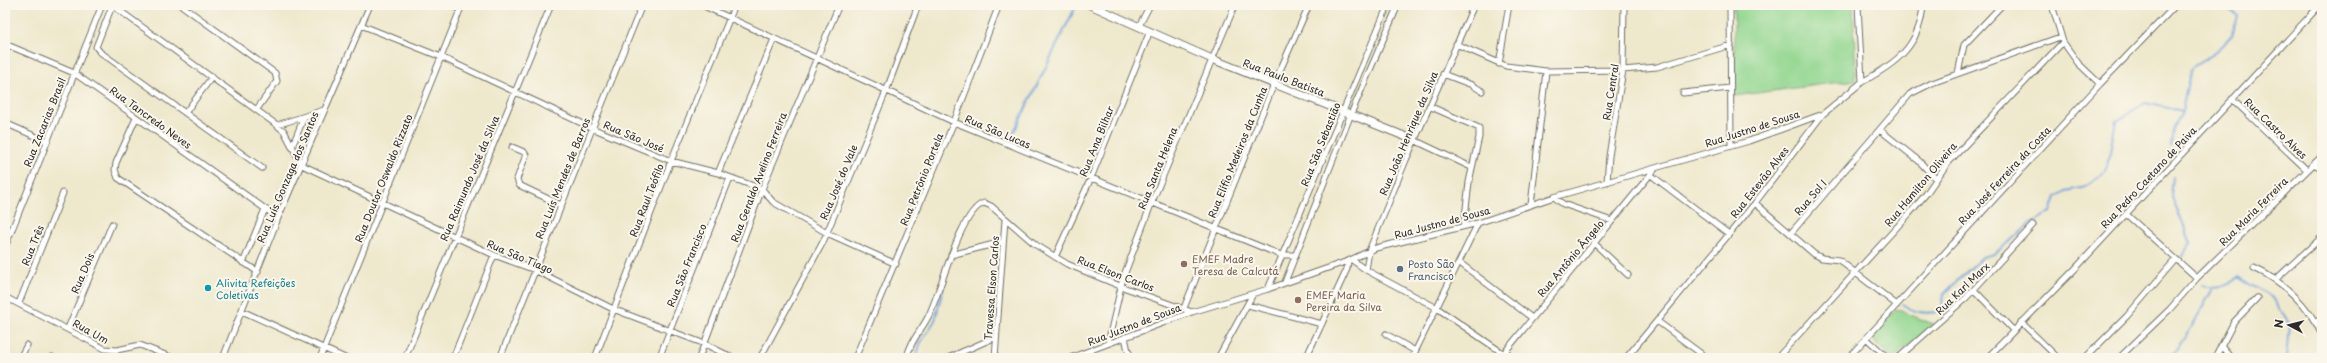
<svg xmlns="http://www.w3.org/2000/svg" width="2327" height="363" font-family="'Playpen Sans',sans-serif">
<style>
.green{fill:#92d68f;stroke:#5e805d}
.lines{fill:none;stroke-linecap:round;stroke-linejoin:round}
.stream{stroke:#72a1db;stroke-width:2}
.minor-casing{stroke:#6f6d63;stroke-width:7}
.tertiary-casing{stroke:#6f6d63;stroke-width:9}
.minor{stroke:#fff;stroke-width:5}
.tertiary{stroke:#fff;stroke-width:7}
.education-dot{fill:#8d6e63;stroke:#fbf7ec;stroke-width:1.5}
.service-dot{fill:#5c6f8a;stroke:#fbf7ec;stroke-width:1.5}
.culture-dot{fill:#0f9aa8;stroke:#fbf7ec;stroke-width:1.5}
.labels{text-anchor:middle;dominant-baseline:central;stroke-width:4;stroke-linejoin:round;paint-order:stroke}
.street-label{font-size:10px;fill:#2b2b2b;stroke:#fbf7ec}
.education-label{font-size:10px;fill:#785e54;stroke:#fbf7ec;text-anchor:start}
.service-label{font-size:10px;fill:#4e5e75;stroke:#fbf7ec;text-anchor:start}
.culture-label{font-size:10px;fill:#0d838f;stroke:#fbf7ec;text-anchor:start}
</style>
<rect width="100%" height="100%" fill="#fbf7ec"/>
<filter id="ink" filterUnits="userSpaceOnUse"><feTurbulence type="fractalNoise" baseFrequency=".025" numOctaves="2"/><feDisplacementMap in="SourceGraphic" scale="8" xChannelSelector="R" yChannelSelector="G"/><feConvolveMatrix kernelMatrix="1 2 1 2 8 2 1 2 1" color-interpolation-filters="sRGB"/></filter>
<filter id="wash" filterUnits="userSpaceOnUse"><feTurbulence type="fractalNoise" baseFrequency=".012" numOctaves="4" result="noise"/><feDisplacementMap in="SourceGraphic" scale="16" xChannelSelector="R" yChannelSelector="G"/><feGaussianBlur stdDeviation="0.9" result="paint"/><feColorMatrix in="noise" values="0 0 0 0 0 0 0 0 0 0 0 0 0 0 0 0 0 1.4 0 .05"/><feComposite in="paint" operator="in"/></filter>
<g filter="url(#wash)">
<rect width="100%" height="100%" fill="#eee8cc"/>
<path class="green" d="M1734 5H1853L1856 80 1734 96Z
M1896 309 1933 324 1895 357H1891L1872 340 1873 333Z"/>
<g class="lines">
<path class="stream" d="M1011 138 1076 6
M2171 145 2173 130 2182 111
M2173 177 2171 196 2191 243 2180 259
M2202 285C2217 291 2227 287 2238 277L2272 298 2290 325 2287 358
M1902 304C1914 312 1922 314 1937 312L1942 306 1944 294 1982 257 1994 254 2033 222 2051 212 2056 197 2066 191 2082 188 2106 172 2116 121 2145 103 2182 111 2191 68 2212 55 2232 35 2238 16 2222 5
M916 358 920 344 935 320 944 284
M2171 358 2193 325 2212 290"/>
</g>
</g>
<g filter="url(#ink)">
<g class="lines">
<g class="minor-casing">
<path id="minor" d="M112 5 277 125 284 131 302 165 494 255 535 270 613 309 705 344 733 358
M181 5 275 73 277 81 257 109
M702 5 954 122 1281 255H1294
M1730 5 1731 146
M2052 5 2063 42 2078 63 2100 84
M112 6 96 47 100 52 262 168
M361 25 441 57 592 128 671 161 718 173 762 189 773 202 827 233 896 264
M1139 26 1150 5
M5 44 74 73 278 218
M1456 44 1506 66 1546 71 1623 70 1657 67 1731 45
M1499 64 1509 5
M1958 73 1964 45 2002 5
M1443 74 1472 85 1482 91
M1862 82C1895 64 1920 47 1923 5
M1683 93 1730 88
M2232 99 2307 170
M1429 106 1479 128V137L1469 182 1464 226
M185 113 212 77
M136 118 116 163 115 170 118 178 258 272
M5 123 46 141
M277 125 324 110
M1880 130 1919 161 1936 179
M1414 140 1471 167
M292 147 304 117
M512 147 524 152 526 155 517 179 519 185 561 205
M2313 164 2322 168
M718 173 774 39
M1651 175 1729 234
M1607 182 1609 156 1623 70 1624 5
M1554 197 1563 204 1612 221
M1755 203 1814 254 1822 258 1839 260 1897 305
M1531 205 1546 71
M1791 233 1910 94 1932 83 2060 37
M1594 243 1628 275
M5 247 102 5
M951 255 1002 242
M1055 257 1091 178 1150 31
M1352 260 1366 270 1437 308 1510 358
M243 263 265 209
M1460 263 1532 318
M2254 268C2283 281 2309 306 2322 335
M1366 270 1369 251 1406 160 1474 5
M2197 278 2322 156
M2275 280 2322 237
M1285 282 1351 114 1398 5
M1268 289 1388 5
M1974 290 2013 330
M5 297 105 349 117 350 140 345 173 358
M19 303 63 193
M1248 305 1322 324
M1184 308 1274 84 1309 5
M242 311 345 358
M1657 321 1707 358
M2021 322 2058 358
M2316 322 2322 316
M68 328 112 224
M1386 334 1415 351
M1125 337 1128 351 1132 358
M1866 338 1888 358
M1108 343 1123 278 1152 202 1235 5
M2221 346 2231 358
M20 358 27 345
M52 358V357
M223 358 278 218 370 5
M320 358 462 5
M405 358 551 5
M453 358 494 255
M500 358 642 5
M595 358 671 161 735 5
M659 358 730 178
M699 358 762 189 839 5
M760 358 823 242 887 89 918 5
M855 358 954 122 999 5
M907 358C909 343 921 331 928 317 940 295 960 210 984 203L991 206 1036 245 1067 264 1120 286 1192 312
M948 358 996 337
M995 358 1005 220
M1070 358 1192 312 1268 289 1348 261 1376 248 1478 223 1554 197 1749 141 1823 114
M1218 358 1253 294
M1306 358 1347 269 1348 261
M1412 358 1478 223
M1500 358 1654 170
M1626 358 1755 203 1823 114 1862 82 1858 5
M1777 358 1909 214 1926 194 1947 164 2063 42
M1848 358 2100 84 2176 5
M1898 358 1966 298 2033 225
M1987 358 2075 269 2320 5
M2085 358 2127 316 2175 260
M2119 358 2170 309 2197 278 2126 214
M2215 358 2234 322 2257 298"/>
</g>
<g class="tertiary-casing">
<path id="tertiary" d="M1090 5 1212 59 1414 140"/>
</g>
<use href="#minor" class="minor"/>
<use href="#tertiary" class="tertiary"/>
</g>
</g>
<g class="education-dot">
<circle cx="1184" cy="264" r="4"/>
<circle cx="1298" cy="300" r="4"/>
</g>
<circle class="service-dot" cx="1400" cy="269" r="4"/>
<circle class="culture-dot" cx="208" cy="288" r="4"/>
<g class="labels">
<g class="street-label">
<text transform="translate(1284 77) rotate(21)">Rua Paulo Batista</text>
<text transform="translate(1610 92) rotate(-81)">Rua Central</text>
<text transform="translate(151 117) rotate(36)">Rua Tancredo Neves</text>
<text transform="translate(44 122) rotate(-68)">Rua Zacarias Brasil</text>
<text transform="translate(1752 128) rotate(-18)">Rua Justno de Sousa</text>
<text transform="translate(2276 128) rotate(44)">Rua Castro Alves</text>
<text transform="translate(998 131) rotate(23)">Rua São Lucas</text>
<text transform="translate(1408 133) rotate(-67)">Rua João Henrique da Silva</text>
<text transform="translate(634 136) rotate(23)">Rua São José</text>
<text transform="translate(1096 141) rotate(-68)">Rua Ana Bilhar</text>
<text transform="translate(1320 144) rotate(-68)">Rua São Sebastião</text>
<text transform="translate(1237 152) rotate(-68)">Rua Elífio Medeiros da Cunha</text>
<text transform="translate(1157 168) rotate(-68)">Rua Santa Helena</text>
<text transform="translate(2004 175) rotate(-47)">Rua José Ferreira da Costa</text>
<text transform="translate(287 177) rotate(-67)">Rua Luís Gonzaga dos Santos</text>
<text transform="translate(758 177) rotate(-69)">Rua Geraldo Avelino Ferreira</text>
<text transform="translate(2148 177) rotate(-47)">Rua Pedro Caetano de Paiva</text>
<text transform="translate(383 178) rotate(-68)">Rua Doutor Oswaldo Rizzato</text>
<text transform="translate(469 178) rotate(-67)">Rua Raimundo José da Silva</text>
<text transform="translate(562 178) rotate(-68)">Rua Luís Mendes de Barros</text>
<text transform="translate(921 179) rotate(-68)">Rua Petrônio Portela</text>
<text transform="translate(838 182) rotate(-67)">Rua José do Vale</text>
<text transform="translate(1759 182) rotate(-52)">Rua Estevão Alves</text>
<text transform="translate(1920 184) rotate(-50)">Rua Hamilton Oliveira</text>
<text transform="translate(1810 197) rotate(-49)">Rua Sol I</text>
<text transform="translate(646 200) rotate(-69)">Rua Raul Teófilo</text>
<text transform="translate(2253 211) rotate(-45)">Rua Maria Ferreira</text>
<text transform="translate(1442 222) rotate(-15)">Rua Justno de Sousa</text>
<text transform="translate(32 245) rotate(-68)">Rua Três</text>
<text transform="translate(520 256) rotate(23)">Rua São Tiago</text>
<text transform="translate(1570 258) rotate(-50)">Rua Antônio Ângelo</text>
<text transform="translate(686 265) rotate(-68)">Rua São Francisco</text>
<text transform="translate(82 273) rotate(-67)">Rua Dois</text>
<text transform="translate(1116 273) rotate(21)">Rua Elson Carlos</text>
<text transform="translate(991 288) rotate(-86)">Travessa Elson Carlos</text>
<text transform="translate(1962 288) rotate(-44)">Rua Karl Marx</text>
<text transform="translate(1134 324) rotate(-21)">Rua Justno de Sousa</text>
<text transform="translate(91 331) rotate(29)">Rua Um</text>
</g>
<g class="education-label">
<text x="1192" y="258">EMEF Madre<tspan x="1192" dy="12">Teresa de Calcutá</tspan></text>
<text x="1306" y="294">EMEF Maria<tspan x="1306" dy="12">Pereira da Silva</tspan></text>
</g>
<g class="service-label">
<text x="1408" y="263">Posto São<tspan x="1408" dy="12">Francisco</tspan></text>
</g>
<g class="culture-label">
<text x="216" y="282">Alivita Refeições<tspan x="216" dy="12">Coletivas</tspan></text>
</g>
</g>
<rect width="2327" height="363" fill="none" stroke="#fbf7ec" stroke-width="20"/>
<g transform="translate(2289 325) rotate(277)" stroke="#fbf7ec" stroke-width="3" paint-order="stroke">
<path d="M0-3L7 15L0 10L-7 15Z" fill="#2b2b2b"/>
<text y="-6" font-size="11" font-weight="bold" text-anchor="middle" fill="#2b2b2b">N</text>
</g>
</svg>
